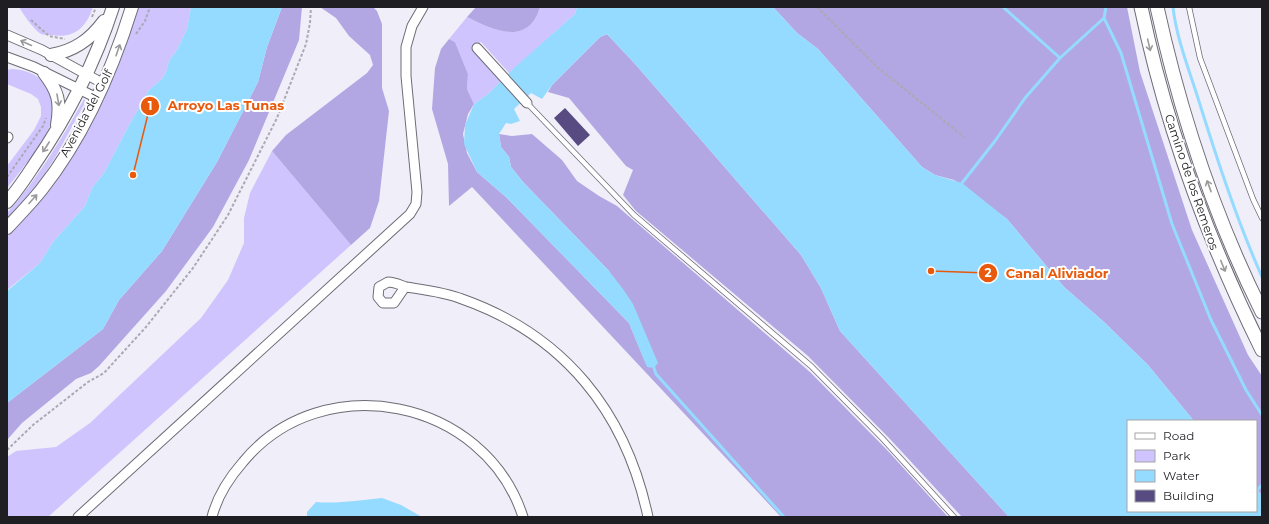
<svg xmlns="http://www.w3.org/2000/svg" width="1269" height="524" font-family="Montserrat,sans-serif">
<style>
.green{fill:#cfc4fe}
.forest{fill:#b2a7e3}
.water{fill:#95dbff}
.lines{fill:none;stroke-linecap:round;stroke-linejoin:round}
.stream{stroke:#95dbff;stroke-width:3}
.building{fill:#574b81}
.service-casing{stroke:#6d6c75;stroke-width:6}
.minor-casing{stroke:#6d6c75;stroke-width:11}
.tertiary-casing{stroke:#6d6c75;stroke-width:14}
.secondary-casing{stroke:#6d6c75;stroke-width:15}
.path{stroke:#aba9b2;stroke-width:2;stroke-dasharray:3 2;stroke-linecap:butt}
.service{stroke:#fff;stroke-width:4.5}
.minor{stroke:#fff;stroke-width:9}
.tertiary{stroke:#fff;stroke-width:12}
.secondary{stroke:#fff;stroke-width:13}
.oneway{stroke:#9a9a9c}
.labels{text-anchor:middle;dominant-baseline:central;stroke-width:4;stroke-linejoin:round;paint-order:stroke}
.street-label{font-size:12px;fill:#1f1e22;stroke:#fff}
.leader{fill:none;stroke:#e8590c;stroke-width:1.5}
.callout-dot{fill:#e8590c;stroke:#fff;stroke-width:1.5}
.mark-label{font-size:12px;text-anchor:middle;font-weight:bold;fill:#fff}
.callout-label{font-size:13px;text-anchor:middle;font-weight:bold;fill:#e8590c;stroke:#fff;stroke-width:4;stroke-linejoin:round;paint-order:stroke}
</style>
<rect width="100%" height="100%" fill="#f0eef9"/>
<path class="green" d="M19 7H93C86 28 74 39 51 35 48 35 44 35 41 34 33 29 24 15 19 7Z
M139 7H191L187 29 177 50 169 61 166 72 162 79 149 90 128 127 104 173 92 188 85 206 53 242 40 263 7 290V237L41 198 94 118 110 85Z
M540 7H577L575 14 509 73 481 42 473 49 501 81 488 94 474 104 467 89 468 74 455 42 449 39 467 17C492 30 529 47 540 7Z
M12 69C27 70 40 75 48 88 52 94 55 102 55 109 53 133 22 169 7 188V166L34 130 41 116V107L38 99 31 94 7 84V70Z
M84 99 86 101 56 156 32 194 7 222V213C38 178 61 140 84 99Z
M272 151 351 245 48 517H7V457L16 451 56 447 90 423 201 318 228 280 244 243V218L250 193Z"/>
<path class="forest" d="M282 7H302L299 40 249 160 213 227 166 291 99 366 91 373 76 379 22 423 7 440V403L103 329 119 300 162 251 217 162 258 82 267 47Z
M320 7H373L377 11 382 24V88L389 111 379 201 370 228 351 245 272 151 286 135 367 73 373 65 370 55 349 36 336 18Z
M476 7H540C529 47 492 30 467 17Z
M773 7H1127L1140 72 1192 230 1248 355 1262 376V495L1256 489V421H1194L1148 365 1104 322 1064 287 1007 219 954 180 935 175 922 167 818 49 797 33Z
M607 34 636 65 801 255 821 288 840 331 1009 517H962L890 439 808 356 636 211 623 195 633 170 626 166 569 98 548 92 552 85 600 37Z
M449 39 455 42 468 74 467 89 474 104 468 114 463 134 467 153 477 172 507 198 629 323 647 367 609 271 523 182 511 167 509 157 501 147 499 134 512 136 532 134 562 160 577 181 599 196 617 206 810 372 888 451 948 517H781L472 187 449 206 448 164 432 109 435 68 441 49Z"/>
<path class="water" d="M191 7H282L267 47 258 82 217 162 162 251 119 300 103 329 7 403V291L40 263 53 242 85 206 92 188 104 173 128 127 149 90 162 79 166 72 169 61 177 50 187 29Z
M577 7H773L797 33 818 49 922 167 935 175 962 183 1007 219 1064 287 1104 322 1148 365 1194 421H1128V511H1256V489L1262 495V517H1009L840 331 821 288 801 255 636 65 607 34 600 37 552 85 542 99 531 93 514 109 520 121 511 124 506 123 499 134 501 147 509 157 511 167 523 182 609 271 623 289 633 304 658 363 654 368 647 367 629 323 507 198 477 172 464 144 465 125 474 104 488 94 515 67 575 14Z
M382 498 401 505 422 517H307V512L316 502C338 504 359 500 382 498Z"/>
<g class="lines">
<path class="stream" d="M1003 7 1060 58
M1106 7 1104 18 1121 53 1172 224 1211 320 1246 390 1262 415
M1173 7C1176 36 1188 67 1197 95 1216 156 1236 218 1262 277
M962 183 995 141 1025 98 1060 58 1104 18
M654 368 656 374 784 517
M1257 490 1262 485"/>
</g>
<path class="building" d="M565 108 590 135 578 146 554 118Z"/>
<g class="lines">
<g class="service-casing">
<path id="service" d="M1189 7 1200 58 1253 199 1262 218
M527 103 634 215 811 366 882 438 954 517"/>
</g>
<g class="minor-casing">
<path id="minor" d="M7 35 42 50 104 84
M477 48 527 103
M7 57 34 67 97 98
M7 138 8 137
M405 287 394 303H383L378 297 379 287 388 282C395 282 400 285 406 287 425 290 444 292 462 299 564 335 626 412 648 517
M78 517 410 214 416 204 417 192 406 76V47L412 26 423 7
M212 517C217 497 229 478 243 462 322 366 485 398 523 517"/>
</g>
<g class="tertiary-casing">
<path id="tertiary" d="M51 55C74 51 90 40 104 21
M44 73C58 91 61 102 57 125
M7 202C17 191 26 177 34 165 67 117 95 63 113 7
M7 228C19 215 31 203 42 189 84 136 112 71 132 7"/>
</g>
<g class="secondary-casing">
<path id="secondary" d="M1141 7C1166 127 1208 241 1262 350
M1157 7C1180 112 1214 216 1262 312"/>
</g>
<path class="path" d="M817 7 876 66 964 137
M92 17 96 7
M31 20 49 36 65 39
M136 34 145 21 150 7
M7 177 43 126 46 118
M7 450 33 425 88 382 104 373 146 327 193 268 228 215 277 118 306 44 310 23 311 7"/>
<use href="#service" class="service"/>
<use href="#minor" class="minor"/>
<use href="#tertiary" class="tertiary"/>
<use href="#secondary" class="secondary"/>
</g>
<defs><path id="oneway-shaft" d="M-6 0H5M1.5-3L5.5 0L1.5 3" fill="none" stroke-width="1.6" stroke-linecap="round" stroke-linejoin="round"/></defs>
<g class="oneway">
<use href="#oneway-shaft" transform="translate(26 43) rotate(-156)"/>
<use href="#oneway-shaft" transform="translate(1149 45) rotate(77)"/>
<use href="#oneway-shaft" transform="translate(118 50) rotate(-71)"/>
<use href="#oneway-shaft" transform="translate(58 100) rotate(80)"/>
<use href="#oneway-shaft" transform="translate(46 147) rotate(123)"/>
<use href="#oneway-shaft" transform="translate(1209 186) rotate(-110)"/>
<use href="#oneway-shaft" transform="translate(33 199) rotate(-48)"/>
<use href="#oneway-shaft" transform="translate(1223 266) rotate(68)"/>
</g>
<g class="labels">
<g class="street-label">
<text transform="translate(86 113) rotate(-62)">Avenida del Golf</text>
<text transform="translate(1192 182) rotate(71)">Camino de los Remeros</text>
</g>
</g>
<path class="leader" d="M133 175L150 106M931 271L988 273"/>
<g class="callout-dot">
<circle cx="133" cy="175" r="4"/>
<circle cx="931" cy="271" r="4"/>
<circle cx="150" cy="106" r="10"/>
<circle cx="988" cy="273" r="10"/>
</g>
<g class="mark-label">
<text x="150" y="110">1</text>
<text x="988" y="277">2</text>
</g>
<g class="callout-label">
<text x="226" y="110">Arroyo Las Tunas</text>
<text x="1057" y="278">Canal Aliviador</text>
</g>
<rect width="1269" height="524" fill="none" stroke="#1f1e22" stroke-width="16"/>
<rect x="1127" y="420" width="130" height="92" fill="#ffffff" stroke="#a5a5a7"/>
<rect x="1135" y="433" width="20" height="6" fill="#ffffff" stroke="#a5a5a7"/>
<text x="1163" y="440" font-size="12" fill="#1f1e22">Road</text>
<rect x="1135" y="450" width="20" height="12" fill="#cfc4fe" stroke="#a5a5a7"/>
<text x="1163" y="460" font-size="12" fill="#1f1e22">Park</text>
<rect x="1135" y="470" width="20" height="12" fill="#95dbff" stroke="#a5a5a7"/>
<text x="1163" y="480" font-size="12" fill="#1f1e22">Water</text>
<rect x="1135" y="490" width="20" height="12" fill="#574b81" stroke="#a5a5a7"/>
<text x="1163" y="500" font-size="12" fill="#1f1e22">Building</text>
</svg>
